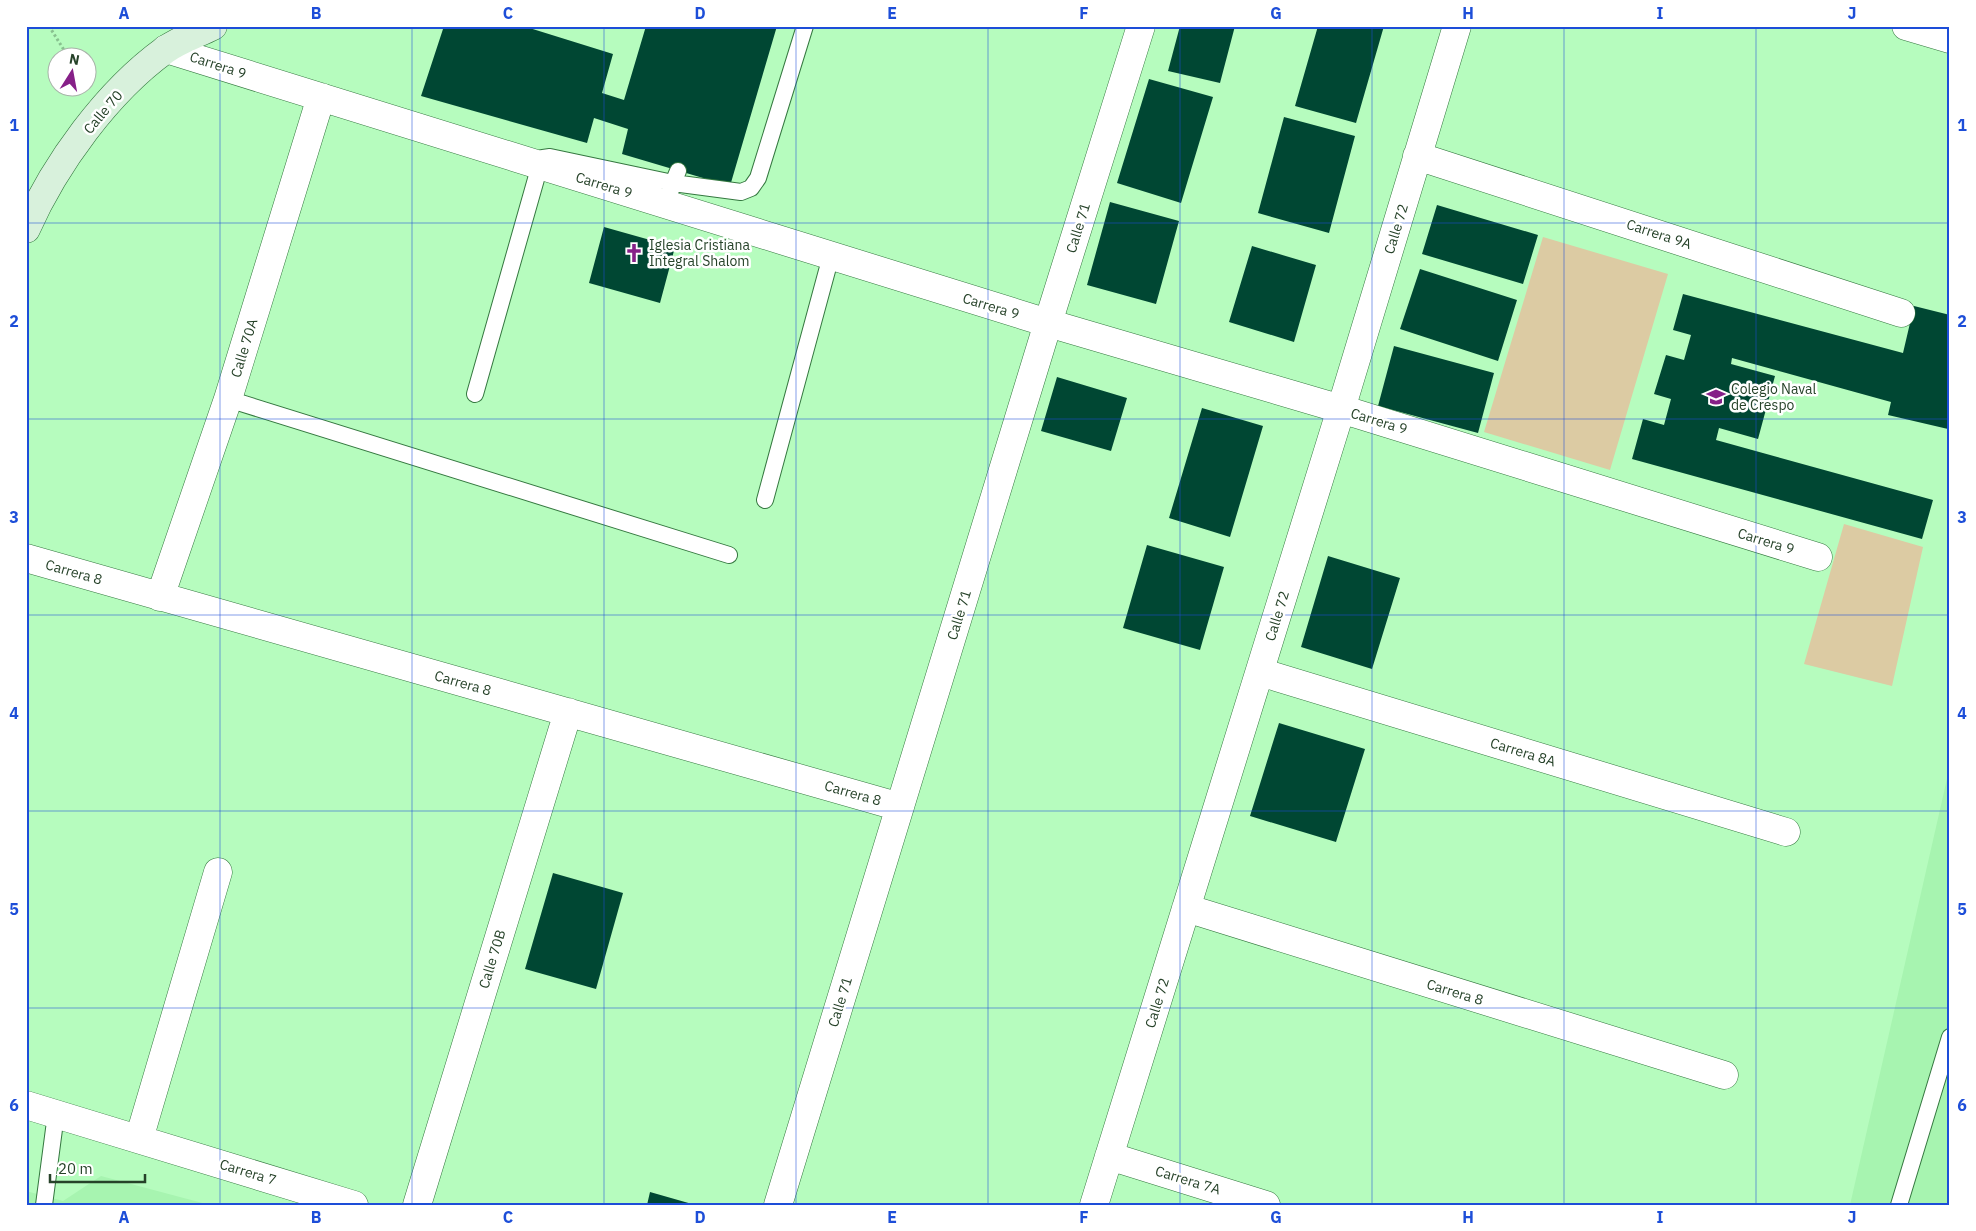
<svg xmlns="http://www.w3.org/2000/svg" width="1976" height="1231" font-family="'IBM Plex Sans',sans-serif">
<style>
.built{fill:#a7f4b0}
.green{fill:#dccba3}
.building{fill:#004733}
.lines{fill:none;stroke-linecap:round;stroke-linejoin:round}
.service-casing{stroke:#357840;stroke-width:18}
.minor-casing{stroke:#357840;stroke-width:29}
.secondary-casing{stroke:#357840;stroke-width:29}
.path{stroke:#88c18f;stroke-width:3;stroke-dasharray:2.5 2.5;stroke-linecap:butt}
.service{stroke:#fff;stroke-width:16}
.minor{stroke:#fff;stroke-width:28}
.secondary{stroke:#d8f1dc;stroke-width:28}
.grid{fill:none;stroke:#1d4ed8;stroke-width:1;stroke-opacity:0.55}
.labels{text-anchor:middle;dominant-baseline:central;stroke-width:5;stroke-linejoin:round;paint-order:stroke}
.street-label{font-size:14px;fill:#264229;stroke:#fff}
.poi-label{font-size:14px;fill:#264229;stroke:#fff;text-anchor:start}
.neatline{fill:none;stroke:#1d4ed8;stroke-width:2}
.grid-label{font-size:16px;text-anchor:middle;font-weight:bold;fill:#1d4ed8}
</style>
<rect width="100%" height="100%" fill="#b6fcbe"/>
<path class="built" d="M1950 765V1205H1850L1949 770Z
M101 1176 210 1205H26V1191L63 1201Z"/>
<path class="green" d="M1543 237 1668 274 1610 470 1484 432Z
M1844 524 1923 547 1892 686 1804 664Z"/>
<path class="building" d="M444 26H523L613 54 602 93 624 100 646 26H777L730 186 622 154 628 129 594 118 587 143 421 96Z
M1180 26H1235L1220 83 1168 71Z
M1318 26H1384L1356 123 1295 106Z
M1149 79 1213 97 1181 203 1117 183Z
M1284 117 1355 136 1329 233 1258 213Z
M1110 202 1179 221 1156 304 1087 285Z
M1437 205 1538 235 1523 284 1422 254Z
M604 227 675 247 660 303 589 283Z
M1252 246 1316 265 1294 342 1229 322Z
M1420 269 1517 300 1498 361 1400 329Z
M1683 294 1903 353 1914 306 1950 315V420L1948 429 1888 415 1891 402 1732 358 1731 364 1775 376 1758 439 1719 428 1716 440 1933 500 1922 539 1632 459 1643 419 1664 425 1671 399 1654 394 1666 355 1684 360 1691 335 1673 330Z
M1394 346 1494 373 1478 433 1378 406Z
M1057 377 1127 398 1111 451 1041 431Z
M1202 408 1263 426 1230 537 1169 518Z
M1147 545 1224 567 1200 650 1123 628Z
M1328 556 1400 578 1372 669 1301 647Z
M1279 723 1365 749 1336 842 1250 816Z
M553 873 623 893 596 989 525 969Z
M650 1192 692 1204V1205H647Z"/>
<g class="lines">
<g class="service-casing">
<path id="service" d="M670 193 673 183 741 192 751 188 758 178 805 26
M475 394 540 165 543 158 550 157 673 183 678 171
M228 399 729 555
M765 500 831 256
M44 1205 56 1114
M1899 1205 1950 1037"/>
</g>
<g class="minor-casing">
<path id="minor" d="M1906 26 1950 39
M166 49 1048 323 1341 409 1818 557
M1417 156 1901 313
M26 558 900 807
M160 597 228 399 321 97
M1260 672 1786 832
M1186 908 1724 1075
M26 1105 354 1205
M139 1139 218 872
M1109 1156 1266 1205
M417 1205 568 712
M778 1205 1048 323 1141 26
M1094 1205 1341 409 1457 26"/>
</g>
<g class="secondary-casing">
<path id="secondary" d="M26 229C55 164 107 92 165 50 179 40 197 34 213 26"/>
</g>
<path class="path" d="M49 26 69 58"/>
<use href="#service" class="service"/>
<use href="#minor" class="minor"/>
<use href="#secondary" class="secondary"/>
</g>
<path class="grid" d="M220 26V1205M412 26V1205M604 26V1205M796 26V1205M988 26V1205M1180 26V1205M1372 26V1205M1564 26V1205M1756 26V1205M26 223H1950M26 419H1950M26 615H1950M26 811H1950M26 1008H1950"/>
<defs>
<g id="church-bare" transform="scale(1.5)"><path d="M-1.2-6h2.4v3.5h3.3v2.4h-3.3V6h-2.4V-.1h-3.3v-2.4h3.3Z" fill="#862088" stroke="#fff" stroke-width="2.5" paint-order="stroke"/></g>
<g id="school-bare" transform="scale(1.5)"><path d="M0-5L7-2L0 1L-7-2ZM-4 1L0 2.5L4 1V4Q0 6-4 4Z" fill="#862088" stroke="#fff" stroke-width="2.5" paint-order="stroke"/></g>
</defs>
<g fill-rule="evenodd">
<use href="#church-bare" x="634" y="253"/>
<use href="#school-bare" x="1716" y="397"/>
</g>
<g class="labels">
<g class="street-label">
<text transform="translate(218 65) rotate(18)">Carrera 9</text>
<text transform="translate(103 112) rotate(-50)">Calle 70</text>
<text transform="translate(604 185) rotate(17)">Carrera 9</text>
<text transform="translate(1078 228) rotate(-73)">Calle 71</text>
<text transform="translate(1396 229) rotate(-73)">Calle 72</text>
<text transform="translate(1659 234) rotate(18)">Carrera 9A</text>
<text transform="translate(991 306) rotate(17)">Carrera 9</text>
<text transform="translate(244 348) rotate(-73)">Calle 70A</text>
<text transform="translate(1379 421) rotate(17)">Carrera 9</text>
<text transform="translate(1766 541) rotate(17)">Carrera 9</text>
<text transform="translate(74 572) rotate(16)">Carrera 8</text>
<text transform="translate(959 615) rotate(-73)">Calle 71</text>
<text transform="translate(1277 616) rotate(-73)">Calle 72</text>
<text transform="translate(463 683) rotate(16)">Carrera 8</text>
<text transform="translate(1523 752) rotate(17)">Carrera 8A</text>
<text transform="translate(853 793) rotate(16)">Carrera 8</text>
<text transform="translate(492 959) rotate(-73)">Calle 70B</text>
<text transform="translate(1455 992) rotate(17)">Carrera 8</text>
<text transform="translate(840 1002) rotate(-73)">Calle 71</text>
<text transform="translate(1157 1003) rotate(-73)">Calle 72</text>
<text transform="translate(248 1172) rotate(17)">Carrera 7</text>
<text transform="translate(1188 1180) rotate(17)">Carrera 7A</text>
</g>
<g class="poi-label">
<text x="649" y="245">Iglesia Cristiana<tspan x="649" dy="16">Integral Shalom</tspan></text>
<text x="1731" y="389">Colegio Naval<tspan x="1731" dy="16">de Crespo</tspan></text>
</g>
</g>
<rect width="1976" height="1231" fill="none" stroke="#ffffff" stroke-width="55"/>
<g transform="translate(72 72) rotate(11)"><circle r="24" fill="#ffffff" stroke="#a8b3a9"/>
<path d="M0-4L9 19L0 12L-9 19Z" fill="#862088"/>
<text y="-8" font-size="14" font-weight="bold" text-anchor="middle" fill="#264229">N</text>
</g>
<path d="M50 1174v8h95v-8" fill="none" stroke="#264229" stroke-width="2.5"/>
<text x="58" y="1174" font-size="15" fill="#264229" stroke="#ffffff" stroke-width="4" paint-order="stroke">20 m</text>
<rect x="28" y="28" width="1920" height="1176" class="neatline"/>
<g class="grid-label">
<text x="124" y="19">A</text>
<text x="316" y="19">B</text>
<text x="508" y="19">C</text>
<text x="700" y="19">D</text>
<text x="892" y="19">E</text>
<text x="1084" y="19">F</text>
<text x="1276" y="19">G</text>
<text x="1468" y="19">H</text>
<text x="1660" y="19">I</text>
<text x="1852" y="19">J</text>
<text x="14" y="131">1</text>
<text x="1962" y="131">1</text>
<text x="14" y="327">2</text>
<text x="1962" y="327">2</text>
<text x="14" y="523">3</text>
<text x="1962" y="523">3</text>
<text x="14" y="719">4</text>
<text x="1962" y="719">4</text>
<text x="14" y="915">5</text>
<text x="1962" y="915">5</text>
<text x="14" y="1111">6</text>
<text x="1962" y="1111">6</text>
<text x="124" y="1223">A</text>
<text x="316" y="1223">B</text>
<text x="508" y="1223">C</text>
<text x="700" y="1223">D</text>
<text x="892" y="1223">E</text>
<text x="1084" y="1223">F</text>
<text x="1276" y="1223">G</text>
<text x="1468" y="1223">H</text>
<text x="1660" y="1223">I</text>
<text x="1852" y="1223">J</text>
</g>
</svg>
